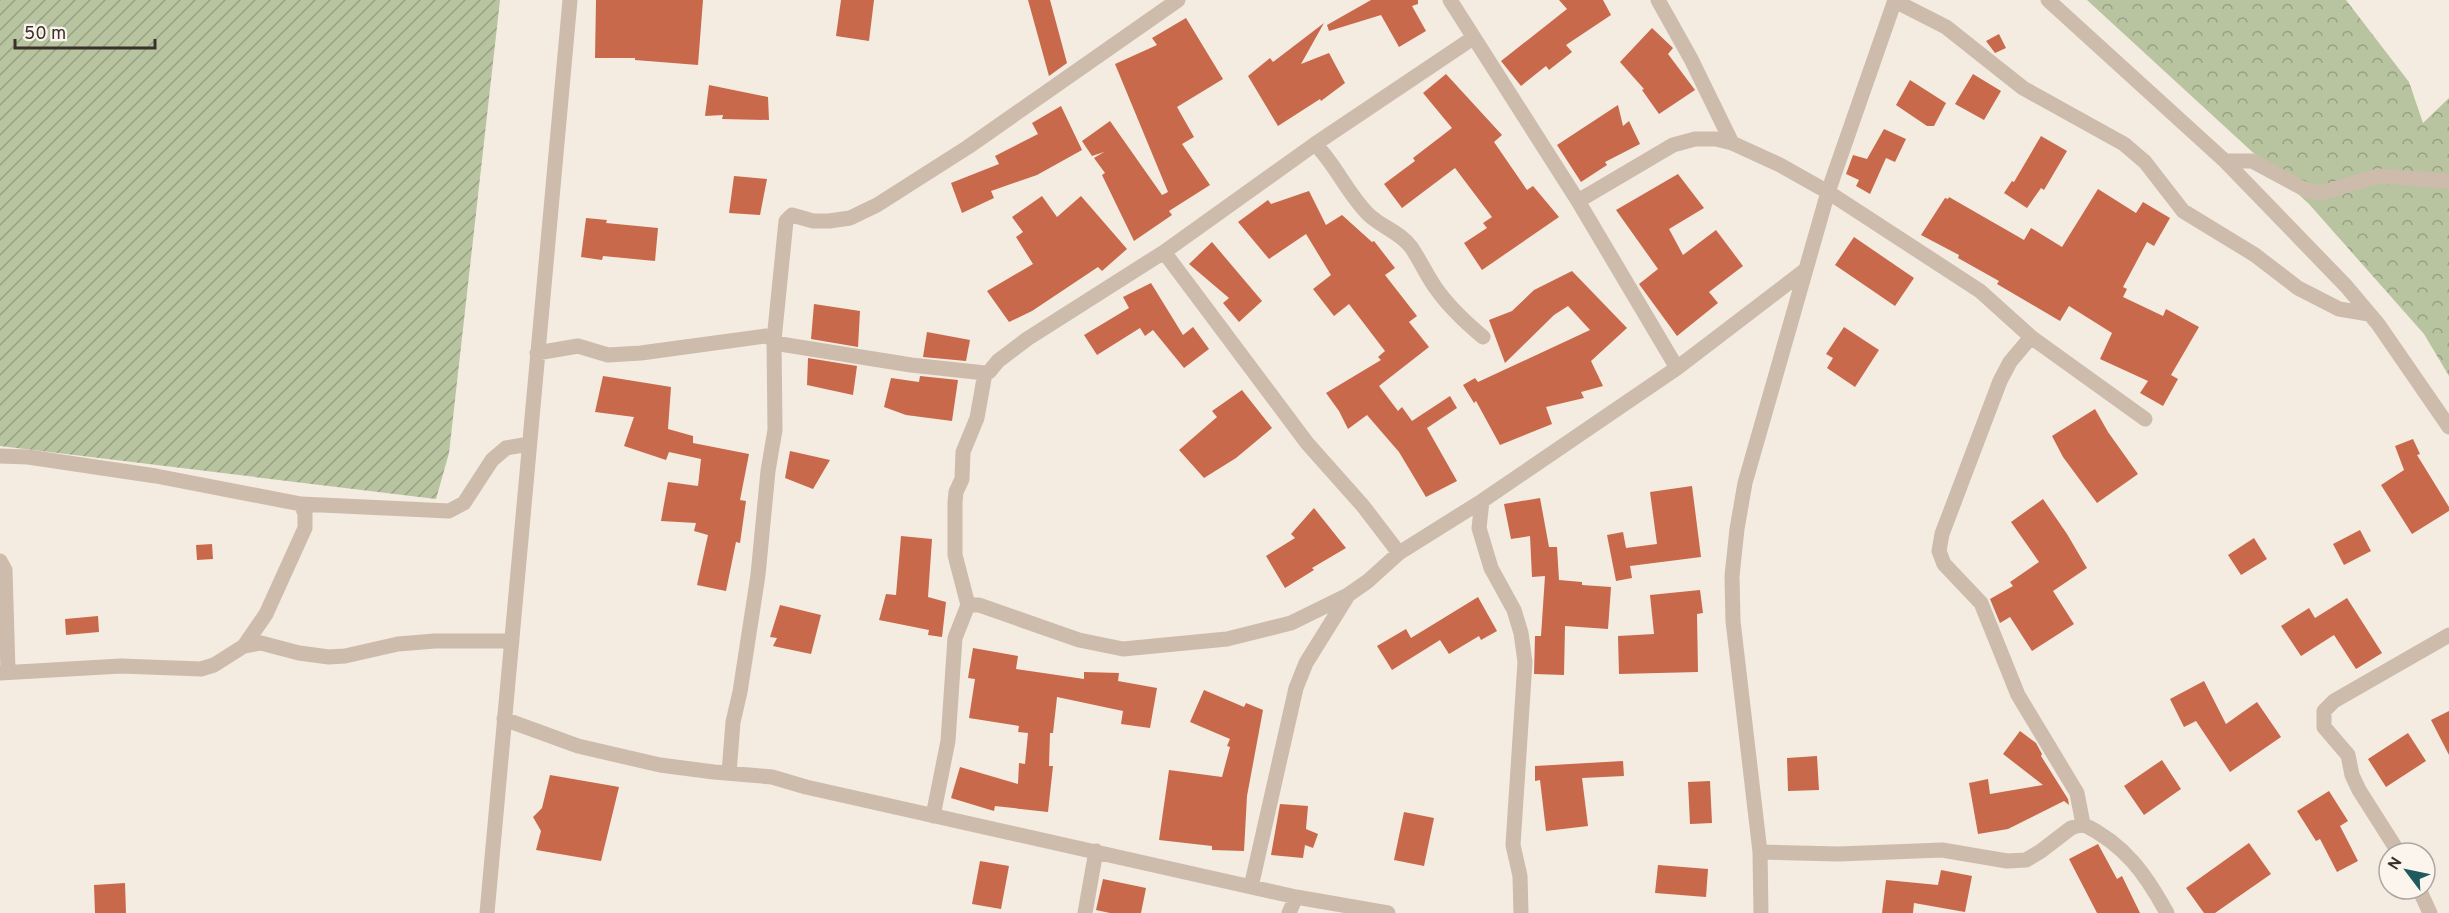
<svg xmlns="http://www.w3.org/2000/svg" width="2449" height="913" font-family="Overpass,sans-serif">
<style>
.forest{fill:url(#forest-crowns)}
.garden{fill:url(#garden-furrows)}
.building{fill:#c8694b}
.lines{fill:none;stroke-linecap:round;stroke-linejoin:round}
.minor{stroke:#cdbbac;stroke-width:15}
</style>
<defs>
<pattern id="forest-crowns" width="20" height="18" patternUnits="userSpaceOnUse" patternTransform="scale(1.5)"><rect width="20" height="18" fill="#b8c4a0"/><path d="M2 6a3 3 0 1 1 6 0M12 15a3 3 0 1 1 6 0" fill="none" stroke="#97a083"/></pattern>
<pattern id="garden-furrows" width="10" height="10" patternUnits="userSpaceOnUse" patternTransform="scale(1.5)"><rect width="10" height="10" fill="#b8c4a0"/><path d="M-1 1l2-2M0 10L10 0M9 11l2-2" fill="none" stroke="#97a083"/></pattern>
</defs>
<rect width="100%" height="100%" fill="#f4ebe1"/>
<path class="forest" d="M2087 0H2346L2409 82 2423 123 2449 98V376L2424 334 2309 204Z"/>
<path class="garden" d="M0 0H500L449 453 436 499 0 446Z"/>
<path class="building" d="M596 0H703L698 65 635 60V58H595Z
M841 0H874L869 41 836 36Z
M1028 0H1050L1067 63 1049 76Z
M1371 0H1418V4L1412 6 1426 31 1399 47 1381 15 1329 31 1327 25Z
M1559 0H1603L1611 15 1566 45 1572 52 1549 70 1546 66 1521 86 1501 61 1567 9Z
M1186 18 1223 79 1177 107 1194 137 1182 144 1210 185 1169 211 1172 215 1134 241 1102 175 1105 173 1094 158 1104 152 1092 156 1082 141 1110 121 1162 195 1168 192 1115 64 1157 45 1152 38Z
M1324 23 1301 64 1329 53 1345 83 1321 101 1320 99 1278 126 1248 76 1270 58 1273 62Z
M1652 28 1673 48 1668 54 1695 90 1659 114 1642 90 1644 89 1620 62Z
M1999 34 2006 48 1995 53 1986 41Z
M1446 74 1502 135 1494 142 1527 190 1533 186 1559 217 1482 270 1464 243 1487 228 1483 223 1492 217 1455 168 1402 208 1384 184 1415 161 1413 158 1452 128 1423 93Z
M1973 74 2001 91 1984 120 1955 104Z
M1910 80 1946 103 1934 126H1927L1896 105Z
M709 85 768 97 769 120 722 119 723 115 705 116Z
M1618 105 1623 126 1629 121 1640 144 1605 162 1607 165 1581 182 1557 145Z
M1061 106 1082 150 1037 175 991 191 994 198 962 213 951 183 999 164 995 156 1038 134 1032 123Z
M1884 129 1906 139 1895 162 1886 158 1870 194 1856 186 1859 180 1846 174 1853 155 1867 159Z
M2041 136 2067 151 2044 190 2041 188 2027 208 2004 193 2012 181 2014 182Z
M1678 174 1704 208 1669 229 1683 255 1716 230 1743 266 1709 292 1718 303 1677 336 1639 284 1658 269 1616 210Z
M734 176 767 179 760 215 729 213Z
M2098 189 2136 213 2143 202 2170 218 2154 246 2147 242 2123 287 2127 289 2123 297 2163 316 2166 309 2199 327 2171 375 2178 379 2163 406 2140 393 2148 381 2100 359 2112 333 2069 306 2060 321 1997 284 1999 281 1958 258 1959 255 1921 235 1945 198 1948 199 1949 197 2024 240 2031 228 2062 247Z
M1309 191 1326 225 1342 215 1372 242 1374 241 1395 268 1385 275 1417 316 1409 322 1429 347 1379 386 1398 411 1402 407 1412 421 1450 396 1457 408 1427 428 1457 481 1426 497 1399 452 1367 415 1348 429 1339 411 1326 393 1381 360 1378 357 1385 351 1349 304 1334 316 1313 289 1331 275 1306 234 1269 259 1238 222 1268 200 1271 204Z
M1042 196 1057 217 1081 196 1127 249 1102 271 1098 267 1032 311 1009 322 987 291 1033 264 1016 237 1023 232 1012 217Z
M586 218 607 220 606 223 658 228 655 261 603 256 602 260 581 257Z
M1854 237 1914 278 1895 306 1835 265Z
M1212 242 1262 301 1239 322 1223 303 1229 298 1189 264Z
M1572 271 1627 328 1591 361 1603 386 1581 392 1584 398 1546 407 1552 424 1500 445 1476 401 1474 403 1463 385 1475 378 1478 382 1590 330 1568 306 1554 315 1505 363 1489 320 1512 311 1534 290Z
M1151 283 1183 335 1193 327 1209 349 1184 368 1153 330 1145 336 1140 328 1097 355 1084 335 1129 308 1123 297Z
M814 304 860 311 858 347 811 339Z
M1844 327 1879 350 1855 387 1827 368 1833 358 1826 354Z
M927 332 970 340 966 361 923 357Z
M808 358 857 366 853 395 807 385Z
M603 376 671 387 668 429 693 436V443L749 454 740 500 746 501 740 543 736 542 726 591 697 585 708 535 694 531 696 523 661 521 668 482 698 486 701 459 669 452 666 460 624 446 634 417 595 412Z
M920 376 958 380 952 421 906 415 884 407 891 378 919 382Z
M1242 390 1272 428 1236 458 1204 478 1179 450 1217 417 1212 411Z
M2095 409 2108 432 2138 474 2097 503 2063 457 2052 436Z
M2413 439 2420 454 2417 455 2449 507V511L2412 534 2381 485 2404 470 2395 446Z
M790 451 830 460 813 489 785 478Z
M1692 486 1701 557 1630 566 1632 578 1616 581 1607 535 1623 532 1626 548 1657 544 1650 492Z
M1540 498 1549 547H1557L1559 580 1582 582V585L1611 587 1608 629 1565 626 1564 675 1534 674 1535 636H1541L1545 576 1532 577 1530 536 1511 539 1504 504Z
M2043 499 2067 534 2087 568 2053 591 2074 624 2032 651 2010 617 2000 623 1990 599 2013 586 2010 582 2039 562 2011 522Z
M1314 508 1346 548 1312 568 1314 570 1285 588 1266 556 1295 538 1291 534Z
M2360 530 2371 551 2344 565 2333 544Z
M901 536 932 539 928 597 946 602 942 637 928 635 929 630 879 620 886 594 896 595Z
M2254 538 2267 559 2241 575 2228 555Z
M212 544 213 559 197 560 196 545Z
M1700 590 1703 613 1697 614 1698 672 1619 674 1618 636 1654 634 1650 595Z
M1478 597 1497 631 1481 640 1479 636 1449 654 1440 640 1392 670 1377 646 1406 629 1411 638Z
M2347 598 2382 653 2356 669 2334 635 2301 656 2281 626 2309 608 2315 618Z
M780 605 821 615 811 654 773 646 777 638 770 637Z
M98 616 99 632 66 635 65 619Z
M973 648 1018 656 1016 669 1084 679V672L1119 673 1118 681 1157 688 1150 728 1121 724 1123 711 1057 697 1053 733H1050L1049 766H1053L1048 812 995 806 994 811 951 798 960 767 1018 784 1019 763 1025 764 1028 733 1018 732 1019 726 969 718 975 679 968 678Z
M2204 681 2226 724 2257 702 2281 737 2230 772 2196 721 2184 727 2170 699Z
M1204 690 1244 707 1246 703 1263 710 1247 796 1244 851 1212 850V846L1159 840 1169 770 1222 777 1230 747 1227 746 1230 739 1190 722Z
M2449 711V755L2431 720Z
M2020 731 2036 743 2042 754 2041 756 2068 799 2069 805 2064 801 2008 829 1978 834 1969 783 1988 779 1990 794 2043 785 2003 754Z
M2408 733 2426 761 2386 787 2368 759Z
M1817 756 1819 790 1788 791 1787 758Z
M2162 760 2181 789 2144 815 2124 786Z
M1623 761 1624 776 1582 778 1588 826 1546 831 1540 780 1535 781V766Z
M550 775 619 787 601 861 536 850 541 831 533 817 542 808Z
M1710 781 1712 823 1690 824 1688 782Z
M2329 791 2348 821 2340 826 2358 861 2337 872 2320 839 2316 841 2297 811Z
M1280 804 1308 806 1306 829 1318 834 1313 848 1305 845 1303 858 1271 855Z
M1404 812 1434 818 1424 866 1394 860Z
M2249 843 2271 874 2215 913H2204L2186 888Z
M2098 844 2117 879 2122 876 2140 913H2097L2069 859Z
M980 861 1009 866 1001 909 972 904Z
M1658 865 1708 869 1706 897 1655 893Z
M1941 870 1972 876 1965 912 1914 903 1913 913H1882L1886 880 1938 885Z
M1103 879 1146 888 1141 913H1110L1096 910Z
M125 883 126 913H95L94 885Z"/>
<g class="lines">
<path class="minor" d="M1450 0 1578 201 1677 368
M1658 0 1691 59 1732 143
M2048 0 2225 161 2346 286 2378 324 2449 427
M1895 1 1946 27 2023 88 2124 144 2145 162 2183 211 2255 255 2298 288 2339 309 2369 314
M1315 144C1336 165 1347 193 1368 214 1381 227 1400 232 1411 247 1420 260 1426 274 1435 287 1448 306 1465 322 1483 337
M2225 161H2252L2306 190 2321 193 2378 176 2449 181
M1578 201 1673 145 1695 139H1716L1732 143 1780 165 1828 192 1980 291 2031 337 2145 419
M1164 252 1307 443 1363 506 1399 553
M2031 337 2010 362 2000 381 1942 534 1939 551 1944 564 1981 603 2018 695 2077 793 2083 824
M774 343 911 365 985 373
M537 353 578 346 608 355 641 353 766 336 774 340
M0 456 28 457 156 476 301 504 449 511 464 503 492 460 506 448 529 444
M1482 501 1479 528 1491 568 1514 610 1521 633 1525 662 1513 845 1520 876 1521 913
M0 561 5 570 8 671
M968 605 955 555V502L956 492 962 479 963 452 977 418 985 373 989 372 998 361 1027 339 1164 252 1315 144 1473 38
M244 646 266 614 305 528V514L301 504
M0 673 121 666 201 669 214 665 244 646 261 643 299 653 329 657 345 656 398 644 435 641H512
M504 719 578 746 660 765 714 772 772 777 806 787 1296 897 1388 913
M729 773 733 722 740 692 758 575 768 471 775 430 774 340 786 221 792 215 813 221H829L850 218 877 205 968 147 1178 0
M933 816 948 741 955 638 968 605H979L1079 640 1123 649 1227 639 1291 623 1348 595 1368 581 1399 553 1482 501 1677 368 1804 271
M1760 852 1839 854 1942 850 2007 861 2026 860 2041 851 2071 828 2083 824C2125 845 2145 873 2167 913
M2399 853 2359 790 2352 775 2348 755 2324 727V711L2334 701 2449 635
M1251 887 1296 688 1306 663 1347 597
M2419 889 2430 913
M487 913 570 0
M1085 913 1096 851
M1289 913 1296 897
M1761 913 1760 852 1733 621 1732 576 1737 529 1745 483 1828 192 1895 0"/>
</g>
<g transform="translate(2407 871) rotate(302)"><circle r="28" fill="#fbf5ee" stroke="#aea6a0" stroke-width="1.5"/>
<path d="M0-4.5L10 22L0 15L-10 22Z" fill="#1f5a5e"/>
<text y="-9" font-size="16" font-weight="bold" text-anchor="middle" fill="#3b302b">N</text>
</g>
<path d="M15 39v9h140v-9" fill="none" stroke="#3b302b" stroke-width="3"/>
<text x="24" y="39" font-size="18" fill="#3b302b" stroke="#fbf5ee" stroke-width="4.5" paint-order="stroke">50 m</text>
</svg>
